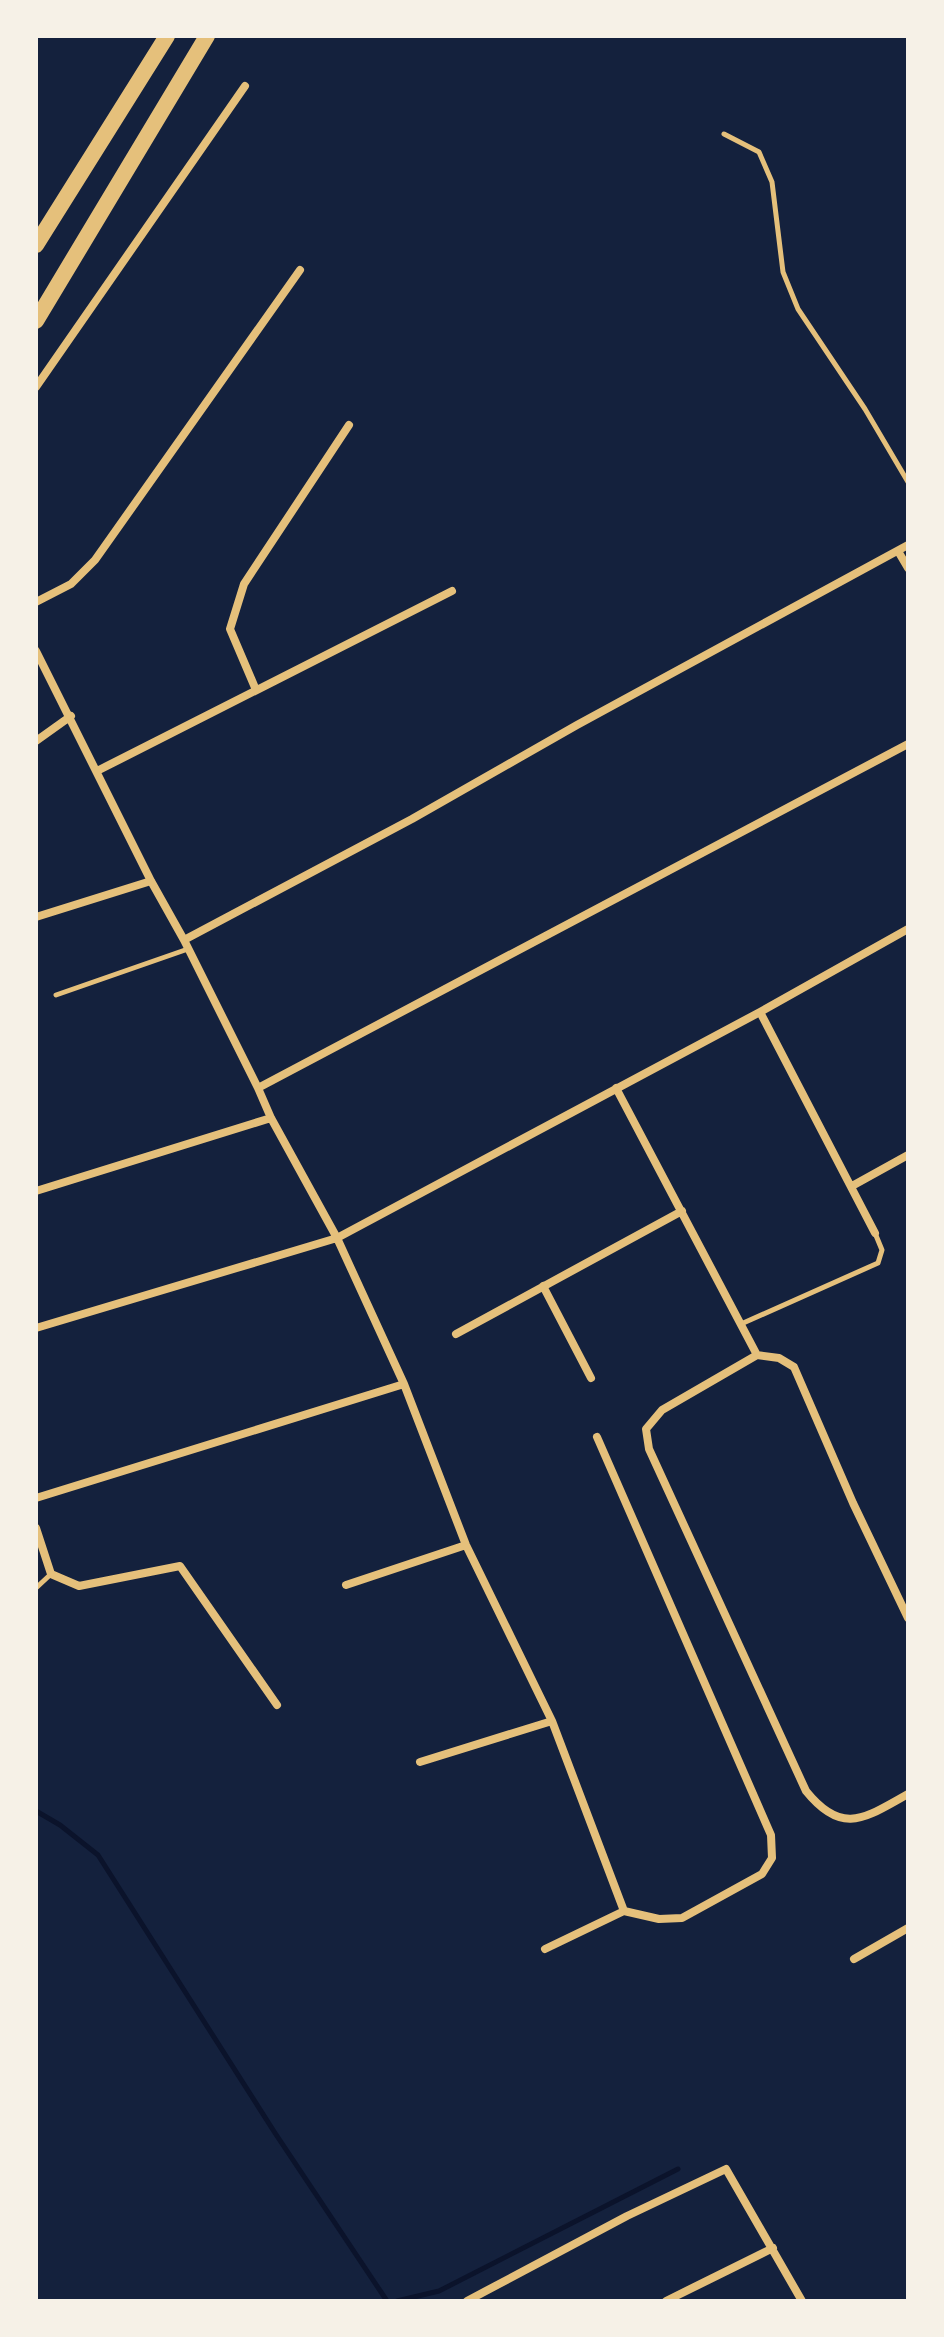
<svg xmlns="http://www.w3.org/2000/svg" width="944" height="2337" font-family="'PT Sans Narrow',sans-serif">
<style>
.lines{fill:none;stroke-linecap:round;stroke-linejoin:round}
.stream{stroke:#0b132b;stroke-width:5}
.service{stroke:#e5c07b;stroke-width:5}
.minor{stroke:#e5c07b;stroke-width:8}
.trunk{stroke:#e5c07b;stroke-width:16}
</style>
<rect width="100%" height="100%" fill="#14213d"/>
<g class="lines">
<path class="stream" d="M36 1811 60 1825 98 1855 275 2133 387 2301
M397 2301 439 2291 678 2169"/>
<path class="service" d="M724 134 759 152 772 182 783 272 798 309 865 409 908 482
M56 995 188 949
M741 1324 878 1263 882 1250 875 1233
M36 1588 51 1574"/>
<path class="minor" d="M36 387 245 86
M898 551 908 568
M36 602 71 584 95 560 300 270
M36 651 151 881 184 940 258 1088 271 1118 337 1238 404 1384 466 1545 552 1721 624 1911
M256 690 230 629 244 584 349 425
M36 741 71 716
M97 771 452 591
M36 917 151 881
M184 940 412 819 577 725 908 545
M760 1012 875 1233
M258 1088 908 744
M616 1088 757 1355
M852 1186 908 1155
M36 1191 271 1118
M543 1286 591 1378
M36 1328 337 1238 760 1012 908 929
M456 1334 682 1211
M597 1437 771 1835 772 1858 762 1874 682 1918 659 1919 624 1911
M36 1498 404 1384
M36 1528 51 1574 79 1586 180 1566 277 1705
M346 1585 466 1545
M908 1618 853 1503 794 1367 779 1358 757 1355 662 1410 646 1429 649 1449 806 1791C843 1837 866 1817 908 1794
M420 1762 552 1721
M545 1949 624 1911
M854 1959 908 1928
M467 2301 627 2216 726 2169 802 2301
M666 2301 773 2248"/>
<path class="trunk" d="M36 245 167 36
M36 321 207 36"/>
</g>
<rect width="944" height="2337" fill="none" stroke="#f6f1e7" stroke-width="76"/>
</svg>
